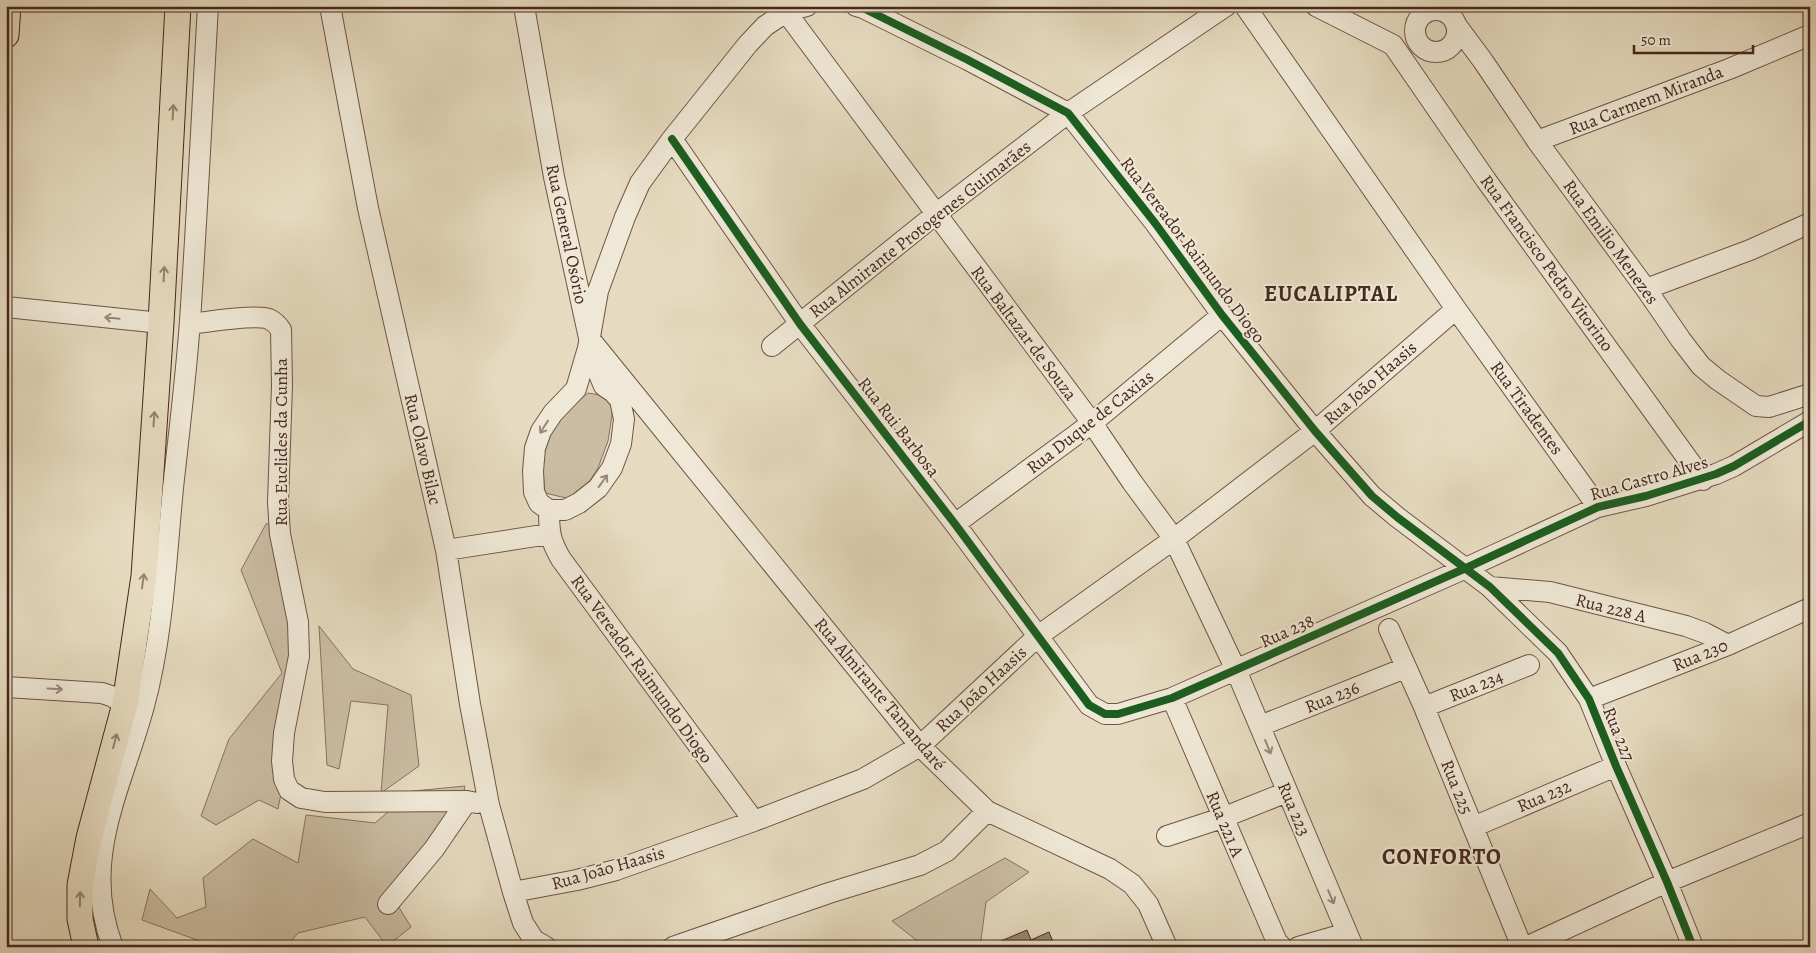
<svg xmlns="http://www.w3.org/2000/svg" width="1816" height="953" font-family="Alegreya,serif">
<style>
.green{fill:#cbbda4;stroke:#887261}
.building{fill:#998572;stroke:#46281e;filter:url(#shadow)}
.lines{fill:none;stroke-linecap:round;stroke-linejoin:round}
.minor-casing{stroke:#6e5546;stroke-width:22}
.major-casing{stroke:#46281e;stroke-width:27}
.minor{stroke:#efe8d6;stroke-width:20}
.major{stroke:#e6dbc0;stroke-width:25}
.cycleway-casing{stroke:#efe8d6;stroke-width:11}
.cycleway{stroke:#1b5e20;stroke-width:8}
.oneway{stroke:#96826f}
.oneway2{stroke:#9a887a}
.labels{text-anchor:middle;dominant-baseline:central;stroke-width:4;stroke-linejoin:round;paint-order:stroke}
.street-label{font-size:18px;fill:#46281e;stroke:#efe8d6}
.district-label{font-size:22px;font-weight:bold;letter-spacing:1px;fill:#46281e;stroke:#efe8d6}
</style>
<defs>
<filter id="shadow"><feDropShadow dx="-4.5" dy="4.5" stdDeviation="2.5" flood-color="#0004"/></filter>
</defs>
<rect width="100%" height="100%" fill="#e6dbc0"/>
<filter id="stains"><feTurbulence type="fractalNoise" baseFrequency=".004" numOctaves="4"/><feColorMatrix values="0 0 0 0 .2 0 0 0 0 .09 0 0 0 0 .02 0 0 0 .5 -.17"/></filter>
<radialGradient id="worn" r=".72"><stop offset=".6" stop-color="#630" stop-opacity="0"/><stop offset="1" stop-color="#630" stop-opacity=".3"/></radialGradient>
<path class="green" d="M588 393 612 397V415L608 441 598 468 583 491 566 498 545 493 542 461 554 422Z
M278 522 300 698 278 809 259 800 216 825 201 816 229 739 282 673 241 570 266 524Z
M319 626 353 669 411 695 419 766 381 793 388 705 351 701 339 769 327 765Z
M465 786 456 836 389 891 411 927 387 946 365 917 298 933 286 947H216L142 920 150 889 177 918 206 907 203 878 253 839 298 863 306 815 375 823 413 791Z
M1005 858 1029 872 986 902 980 947H925L892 921Z"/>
<path class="building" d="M1027 930 1031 940 1049 932 1055 947H987Z"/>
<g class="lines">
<g class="minor-casing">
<path id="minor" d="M330 6 368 208 446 550 470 704 489 805 513 892 523 923 534 940 546 947
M524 6 554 177 589 338 920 746 987 811 1110 869 1132 884 1148 904 1167 947
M856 6 863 8 968 60 1068 113 1155 223 1222 315 1315 431 1372 496 1397 517 1490 587 1558 653 1589 699 1616 766 1667 882 1693 947
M1245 6 1456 309 1598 507
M1316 6 1393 45 1486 180 1703 480
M1415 31a21 21 0 1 1 42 0a21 21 0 1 1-42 0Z
M786 12 1092 423 1132 482 1174 539 1236 670 1353 947
M1457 26 1483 61 1537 141 1646 289 1681 340 1701 366 1718 380 1756 406 1769 407 1810 394
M672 139 800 324 955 524 1089 705 1105 714H1118L1172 698 1466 568 1598 507 1646 496 1716 474 1734 466 1810 421
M1537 141 1729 69 1810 35
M1646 289 1750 250 1810 223
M6 307 161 323
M190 324C205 322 256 314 269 319 275 322 278 325 281 330L282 385 278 502 280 534 298 622 299 656 284 733 282 761 284 779 289 790 301 798 325 802 467 801
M772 346 936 214 1068 113 1226 6
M588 348 604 386 613 392 620 400 624 419 621 444 612 468 598 488 579 503 565 510H549L539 503 534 492 533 471 535 448 541 431 553 413 576 389 588 348 598 291 625 217 640 183 672 139 748 44 765 26 786 12 807 6
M549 510C549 532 550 540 561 559L754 821
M955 524 1092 423 1222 315
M446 550 549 534
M1490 587 1550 592 1686 626 1705 633 1728 645
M1389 629 1424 707 1522 947
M6 687 102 693 111 696 125 704
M1172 698 1277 942 1282 947
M1589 699 1728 645 1810 608
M1424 707 1529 665
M1260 726 1405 668
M1473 827 1616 766
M1167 836 1222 818 1287 792
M513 892 577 880 616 870 754 821 863 779 920 746 1038 636 1174 539 1315 431 1456 309
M388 904 434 849 467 801 477 803
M113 947C79 859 122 788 144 706 163 636 166 560 173 488 179 433 186 377 190 321 197 216 202 111 208 6
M673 947 829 893 920 865 947 851 987 811
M1298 947 1347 933
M1526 947 1667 882 1810 823"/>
</g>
<g class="major-casing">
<path id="major" d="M6 35 8 6
M86 947 80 919V885L89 838 125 704 144 576 161 323 178 6"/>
</g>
<use href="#minor" class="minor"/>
<use href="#major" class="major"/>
<g class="cycleway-casing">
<path id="cycleway" d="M856 6 863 8 968 60 1068 113 1155 223 1222 315 1315 431 1372 496 1397 517 1490 587 1558 653 1589 699 1616 766 1667 882 1693 947
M672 139 800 324 955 524 1089 705 1105 714H1118L1172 698 1466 568 1598 507 1646 496 1716 474 1734 466 1810 421"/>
</g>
<use href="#cycleway" class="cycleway"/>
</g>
<defs><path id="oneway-shaft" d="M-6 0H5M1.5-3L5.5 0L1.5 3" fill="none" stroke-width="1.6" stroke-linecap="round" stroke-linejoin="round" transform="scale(1.25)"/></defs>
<g class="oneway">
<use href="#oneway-shaft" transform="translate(173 112) rotate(-87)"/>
<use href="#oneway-shaft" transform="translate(164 274) rotate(-87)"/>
<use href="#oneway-shaft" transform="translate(154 419) rotate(-86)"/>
<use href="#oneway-shaft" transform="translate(143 581) rotate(-82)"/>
<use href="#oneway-shaft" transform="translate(115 741) rotate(-75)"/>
<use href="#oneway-shaft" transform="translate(80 899) rotate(-89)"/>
</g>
<g class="oneway2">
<use href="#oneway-shaft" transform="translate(112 318) rotate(-174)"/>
<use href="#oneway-shaft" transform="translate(544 427) rotate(122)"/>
<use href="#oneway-shaft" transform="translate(603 481) rotate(-54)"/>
<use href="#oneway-shaft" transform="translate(55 689) rotate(3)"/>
<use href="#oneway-shaft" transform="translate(1268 747) rotate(68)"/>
<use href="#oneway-shaft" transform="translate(1331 897) rotate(67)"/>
</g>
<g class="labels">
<g class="street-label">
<text transform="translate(1646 100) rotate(-21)">Rua Carmem Miranda</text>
<text transform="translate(920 229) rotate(-38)">Rua Almirante Protogenes Guimarães</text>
<text transform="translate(567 234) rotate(78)">Rua General Osório</text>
<text transform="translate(1611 242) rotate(54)">Rua Emilio Menezes</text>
<text transform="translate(1193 250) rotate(53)">Rua Vereador Raimundo Diogo</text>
<text transform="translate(1547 263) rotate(54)">Rua Francisco Pedro Vitorino</text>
<text transform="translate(1024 333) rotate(53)">Rua Baltazar de Souza</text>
<text transform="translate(1370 383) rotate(-41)">Rua João Haasis</text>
<text transform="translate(1527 408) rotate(54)">Rua Tiradentes</text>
<text transform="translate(1090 422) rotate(-38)">Rua Duque de Caxias</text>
<text transform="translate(899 427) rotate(52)">Rua Rui Barbosa</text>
<text transform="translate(281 442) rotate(-90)">Rua Euclides da Cunha</text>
<text transform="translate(423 449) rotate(77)">Rua Olavo Bilac</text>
<text transform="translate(1649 478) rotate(-16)">Rua Castro Alves</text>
<text transform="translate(1611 608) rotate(14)">Rua 228 A</text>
<text transform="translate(1287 631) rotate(-24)">Rua 238</text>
<text transform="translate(1700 655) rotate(-22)">Rua 230</text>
<text transform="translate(642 669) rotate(54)">Rua Vereador Raimundo Diogo</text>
<text transform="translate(1476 686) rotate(-22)">Rua 234</text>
<text transform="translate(981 689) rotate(-43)">Rua João Haasis</text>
<text transform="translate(880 694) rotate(50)">Rua Almirante Tamandaré</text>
<text transform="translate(1332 697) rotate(-22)">Rua 236</text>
<text transform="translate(1619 734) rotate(68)">Rua 227</text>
<text transform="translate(1457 787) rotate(68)">Rua 225</text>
<text transform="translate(1544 796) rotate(-23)">Rua 232</text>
<text transform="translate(1294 809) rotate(67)">Rua 223</text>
<text transform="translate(1225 824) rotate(67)">Rua 221 A</text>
<text transform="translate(608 868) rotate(-16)">Rua João Haasis</text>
</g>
<g class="district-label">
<text x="1331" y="294">EUCALIPTAL</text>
<text x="1442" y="857">CONFORTO</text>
</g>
</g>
<rect width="1816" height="953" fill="none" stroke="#e6dbc0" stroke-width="25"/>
<rect x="8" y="8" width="1801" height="938" fill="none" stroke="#46281e" stroke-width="2.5"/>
<rect x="12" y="12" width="1791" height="928" fill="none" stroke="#46281e"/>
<path d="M1634 45v8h119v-8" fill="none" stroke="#46281e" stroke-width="2.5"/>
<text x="1641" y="45" font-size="15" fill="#46281e" stroke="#efe8d6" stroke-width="4" paint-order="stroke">50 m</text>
<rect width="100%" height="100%" filter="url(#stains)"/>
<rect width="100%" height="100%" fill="url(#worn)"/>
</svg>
